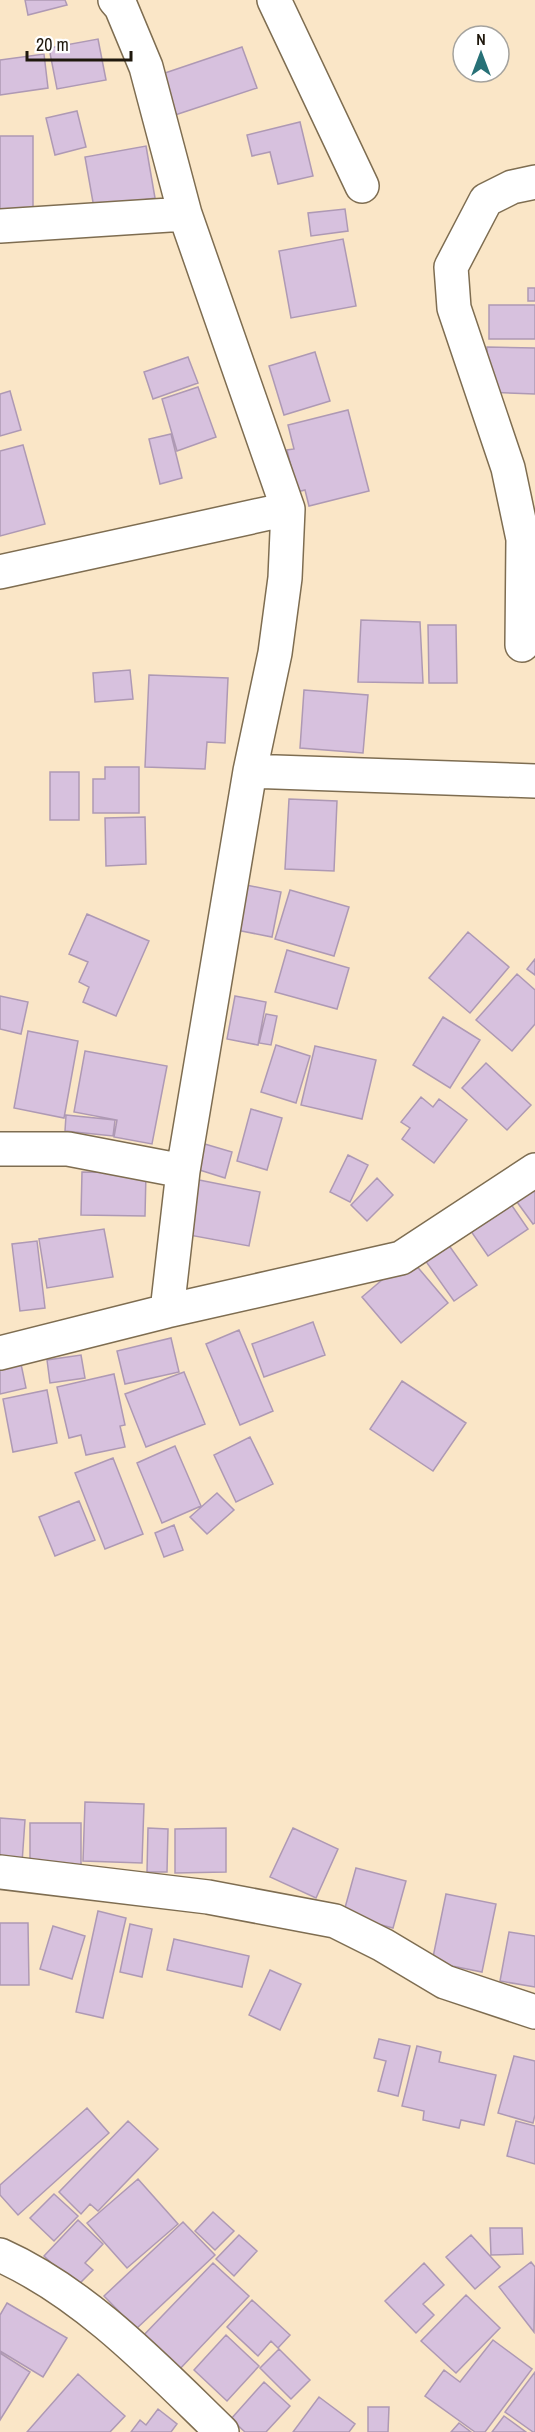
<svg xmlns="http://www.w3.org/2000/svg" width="535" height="2432" font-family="'Archivo Narrow',sans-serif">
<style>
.building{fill:#d7c1de;stroke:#ae99b4;stroke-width:1.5}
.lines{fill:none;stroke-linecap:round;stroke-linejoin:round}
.minor-casing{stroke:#7e6d51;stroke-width:36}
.minor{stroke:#fff;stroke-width:33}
</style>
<rect width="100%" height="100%" fill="#fae6c7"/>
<path class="building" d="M25 0H65L67 5 28 15Z
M98 39 106 80 57 89 49 48Z
M242 47 257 88 172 116 159 75Z
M44 54 48 88 0 95V60Z
M77 111 86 147 55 155 46 118Z
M300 122 313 176 278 184 270 152 252 156 247 135Z
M0 136H33V212H0Z
M146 146 155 198 94 208 85 157Z
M345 209 348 231 311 236 308 213Z
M343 239 356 306 291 318 279 251Z
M528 288H535V301H528Z
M489 305H535V339H489Z
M487 347 535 348V394L486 392Z
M315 352 330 401 284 415 269 366Z
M188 357 198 383 153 399 144 372Z
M198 387 216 437 177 451 162 399Z
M10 391 21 430 0 436V394Z
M348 410 369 491 309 506 305 490 297 492 287 450 294 449 288 425Z
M171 434 182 478 160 484 149 439Z
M23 445 45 524 0 536V451Z
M361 620 420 622 423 683 358 682Z
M428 625H456L457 683H429Z
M130 670 133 699 95 702 93 673Z
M149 675 228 678 225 743 207 742 205 769 145 767Z
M304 690 368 695 363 753 300 748Z
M105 767H139V813H93V779H105Z
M50 772H79V820H50Z
M289 799 337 801 334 871 285 869Z
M145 817 146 864 106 866 105 818Z
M246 885 281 892 272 937 236 930Z
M290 890 349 907 334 956 275 939Z
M87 914 149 941 116 1016 83 1002 89 987 79 982 88 962 69 954Z
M468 932 509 967 470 1013 429 978Z
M287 950 349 968 337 1009 275 992Z
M535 959V975L527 969Z
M517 974 535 990V1024L512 1051 476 1020Z
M0 996 28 1002 21 1034 0 1029Z
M235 996 266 1002 258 1045 227 1039Z
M266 1014 277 1016 271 1045 259 1043Z
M443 1017 480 1040 450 1088 413 1065Z
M28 1031 78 1041 64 1118 14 1108Z
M276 1045 310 1056 296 1103 261 1092Z
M315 1046 376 1060 362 1119 301 1105Z
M85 1051 167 1066 152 1144 114 1137 117 1120 74 1112Z
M486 1063 531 1105 507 1130 462 1088Z
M421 1097 433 1107 439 1099 467 1120 434 1163 402 1139 410 1128 401 1122Z
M251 1109 282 1118 267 1170 237 1161Z
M66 1115 115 1120 113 1136 65 1131Z
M198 1142 232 1152 225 1178 190 1167Z
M348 1155 368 1165 350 1202 330 1192Z
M82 1172 146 1173 145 1216 81 1215Z
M535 1172V1223L533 1224 509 1191Z
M189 1178 260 1192 249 1246 178 1233Z
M377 1178 393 1195 367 1221 351 1205Z
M504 1194 528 1229 488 1256 464 1221Z
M104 1229 113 1277 47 1288 39 1239Z
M443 1237 477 1285 454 1301 420 1253Z
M37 1241 45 1308 20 1311 12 1244Z
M409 1257 448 1303 401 1343 362 1297Z
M313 1322 325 1355 264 1377 252 1344Z
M239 1330 273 1411 240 1425 206 1344Z
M171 1338 179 1372 125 1384 117 1351Z
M81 1355 85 1378 50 1383 47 1360Z
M21 1364 26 1388 0 1394V1369Z
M184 1372 205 1424 146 1447 125 1394Z
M114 1374 125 1425 120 1426 125 1447 86 1455 81 1435 69 1438 57 1387Z
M402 1381 466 1423 433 1471 370 1429Z
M47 1390 57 1443 13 1452 3 1399Z
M250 1437 273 1484 236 1502 214 1455Z
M175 1446 201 1506 162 1523 137 1463Z
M113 1458 143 1534 105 1549 75 1473Z
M217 1493 234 1510 207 1534 190 1517Z
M79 1501 95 1540 55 1556 39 1517Z
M174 1525 183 1550 164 1557 155 1533Z
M85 1802 144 1804 142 1863 83 1861Z
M0 1818 25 1820 22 1863 0 1861Z
M30 1823H81V1871H30Z
M148 1828 168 1829 167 1872H147Z
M226 1828V1872L175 1873V1829Z
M293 1828 338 1849 316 1898 270 1877Z
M356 1868 406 1881 393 1928 343 1915Z
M446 1894 496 1904 482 1972 432 1962Z
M98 1911 126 1918 103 2018 76 2012Z
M0 1923H28L29 1985H0Z
M130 1924 152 1929 142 1977 120 1972Z
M53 1926 85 1936 72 1979 40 1969Z
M509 1932 535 1936V1987L500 1981Z
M174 1939 249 1956 242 1987 167 1970Z
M270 1970 301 1984 280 2030 249 2015Z
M379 2039 410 2046 398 2096 378 2091 386 2061 374 2058Z
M417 2046 441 2052 439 2062 496 2075 484 2125 461 2120 459 2128 423 2120 424 2111 402 2106Z
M514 2056 535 2061V2115L533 2123 498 2113Z
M87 2108 109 2133 18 2215 0 2195V2185Z
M128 2121 158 2149 98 2211 90 2204 81 2214 59 2192Z
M516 2121 535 2126V2164L507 2156Z
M138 2179 178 2224 127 2268 87 2223Z
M54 2194 78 2216 54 2241 30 2218Z
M213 2212 234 2231 215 2250 195 2231Z
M78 2220 103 2244 85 2263 93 2270 76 2287 44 2256Z
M183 2222 215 2255 136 2329 104 2296Z
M490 2228H522L523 2254 491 2255Z
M239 2235 257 2251 234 2276 216 2259Z
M471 2235 500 2267 475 2289 446 2257Z
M531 2262 535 2267 534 2332 499 2287Z
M213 2263 249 2296 177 2372 141 2338Z
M424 2263 444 2285 423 2304 434 2315 416 2333 385 2301Z
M466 2295 500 2328 456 2373 421 2341Z
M252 2300 290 2335 278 2348 271 2341 258 2356 227 2327Z
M7 2303 67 2338 43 2377 0 2351V2315Z
M226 2335 259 2366 227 2401 194 2370Z
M493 2340 532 2369 485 2432H475L425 2396 444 2370 460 2382Z
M279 2349 310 2380 291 2399 260 2368Z
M0 2353 30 2372 0 2420Z
M535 2372V2432H533L505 2412Z
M78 2374 125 2416 110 2432H27Z
M264 2382 290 2406 266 2432H245L231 2419Z
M319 2397 355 2424 349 2432H293Z
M368 2407H389L388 2432H368Z
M158 2409 177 2424 171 2432H131L140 2420 146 2425Z
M504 2416 526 2432H492Z
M459 2423 471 2432H451Z"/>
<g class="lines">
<g class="minor-casing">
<path id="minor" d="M115 0 121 7 146 67 185 214 288 509 285 578 275 653 250 771 183 1171 167 1311
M274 0 362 186
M0 226 185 214
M0 572 288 509
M522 645 523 539 508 468 454 308 451 267 486 200 512 187 535 182
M250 771 535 781
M0 1149H68L183 1171
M0 1353 167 1311 401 1258 535 1170
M0 1872 208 1897 335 1921 383 1945 445 1982 535 2012
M0 2255C85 2293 156 2368 222 2432"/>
</g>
<use href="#minor" class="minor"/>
</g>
<g transform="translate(481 54)"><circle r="28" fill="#ffffff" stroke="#a5a39e" stroke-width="1.5"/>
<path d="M0-4.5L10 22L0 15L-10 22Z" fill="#277177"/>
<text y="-9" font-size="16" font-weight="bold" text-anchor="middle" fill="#1f180d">N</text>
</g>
<path d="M27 51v9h104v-9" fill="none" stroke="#1f180d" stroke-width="3"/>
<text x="36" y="51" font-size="18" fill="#1f180d" stroke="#ffffff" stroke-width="4.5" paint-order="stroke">20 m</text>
</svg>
